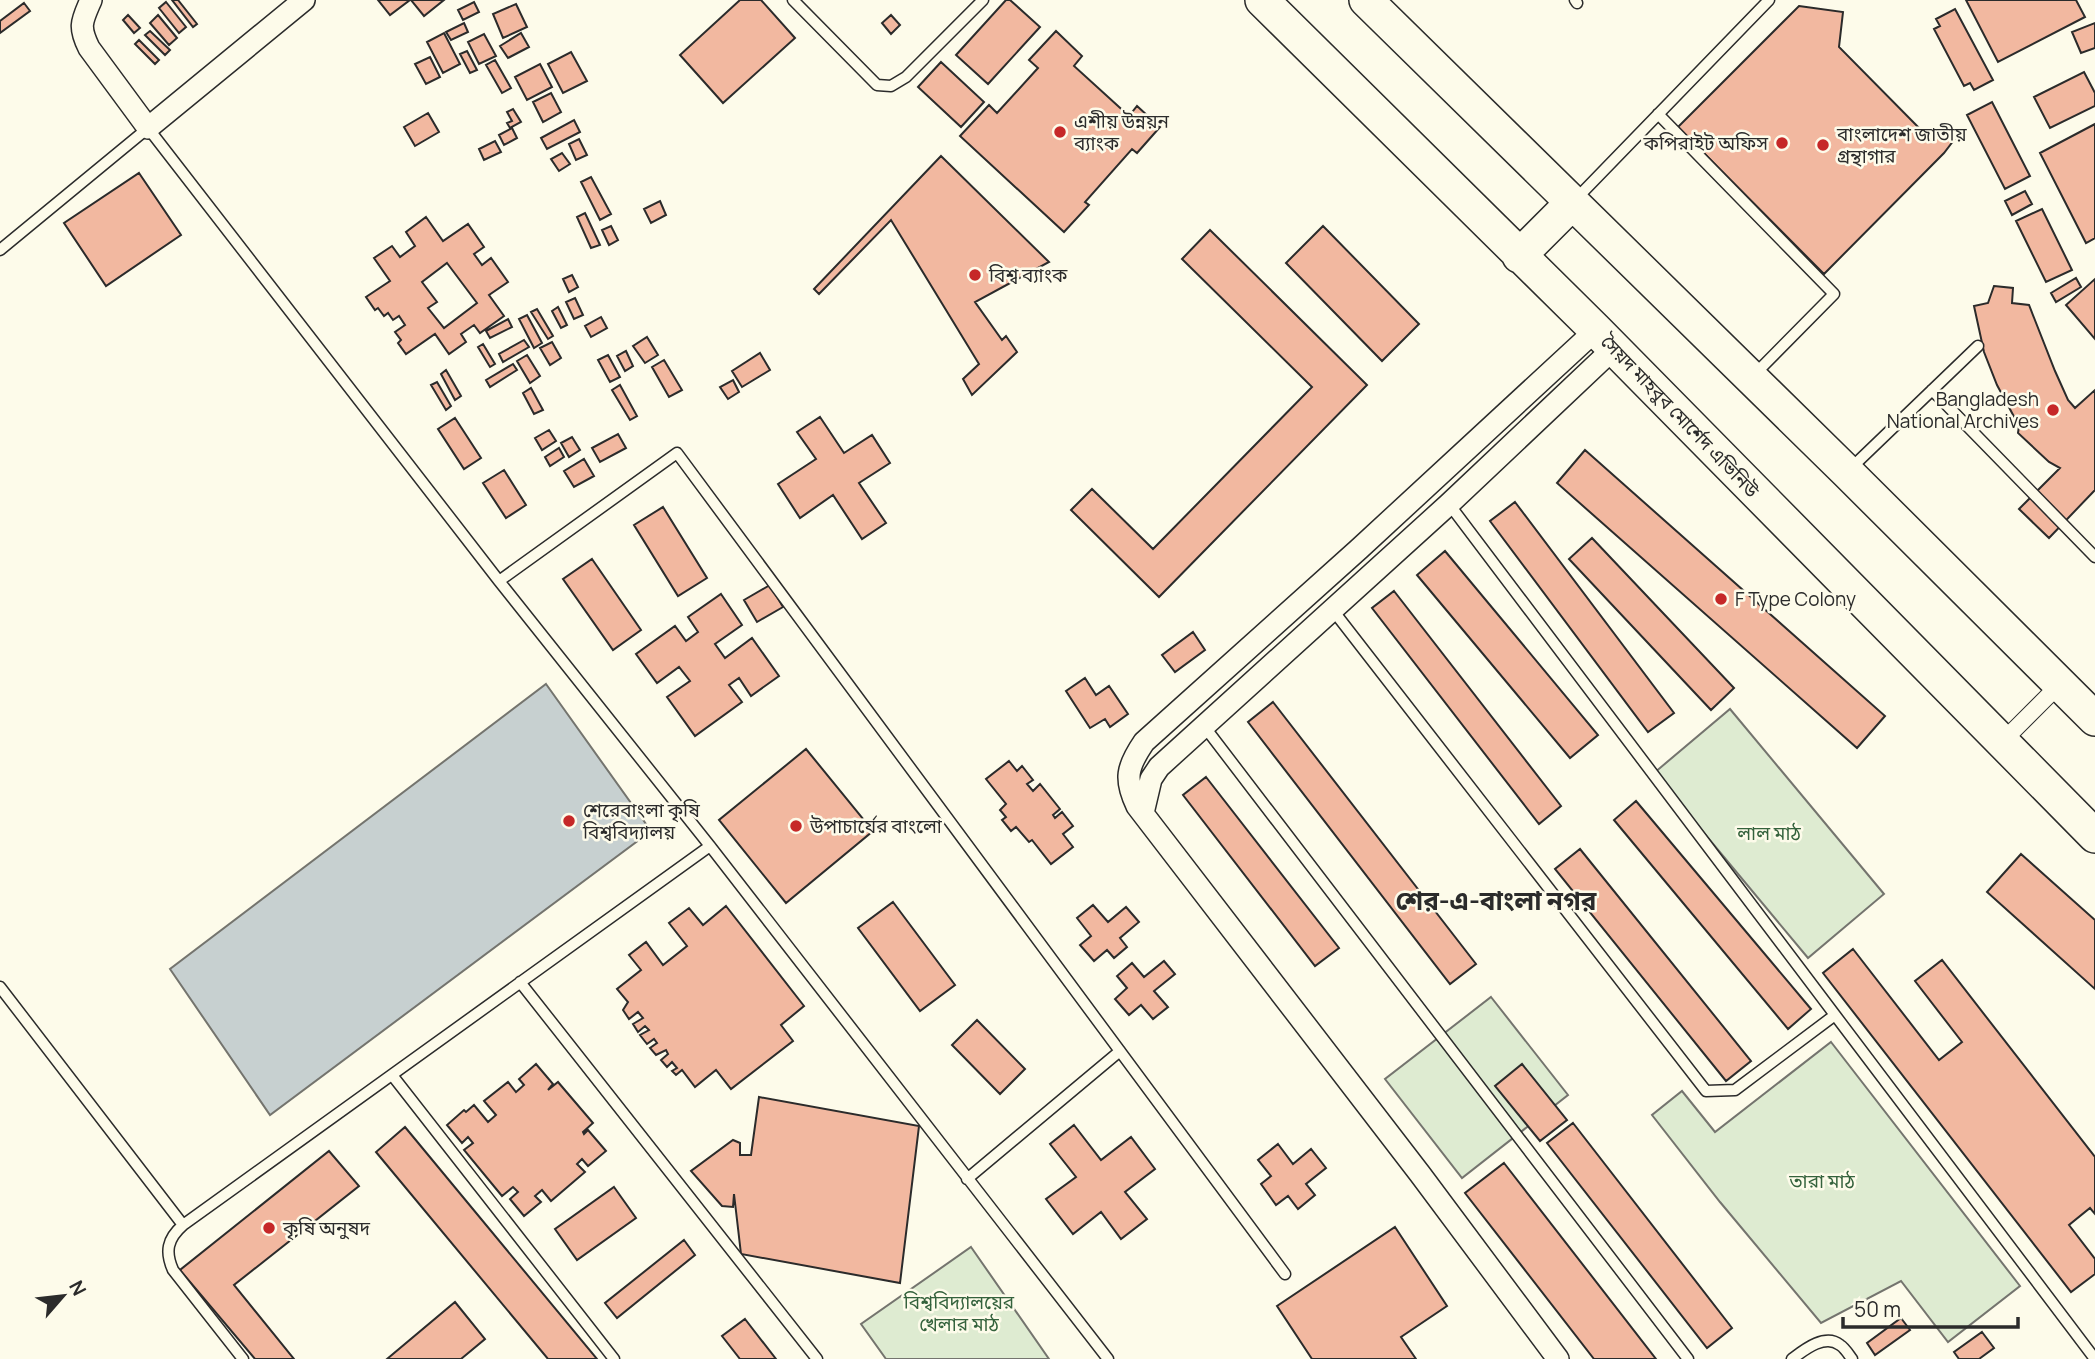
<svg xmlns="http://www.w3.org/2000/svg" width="2095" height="1359" font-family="Manrope,'Noto Sans Bengali',sans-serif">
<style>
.green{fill:#deebd1;stroke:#74746e;stroke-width:2}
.water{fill:#c7d0d0;stroke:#74746e;stroke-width:2}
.building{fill:#f2b8a0;stroke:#2b2b2b;stroke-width:2;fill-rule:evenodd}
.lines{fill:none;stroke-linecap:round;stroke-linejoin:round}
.service-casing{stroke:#2b2b2b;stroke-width:13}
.pedestrian-casing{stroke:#2b2b2b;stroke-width:18}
.minor-casing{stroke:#2b2b2b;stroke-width:24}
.primary-casing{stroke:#2b2b2b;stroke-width:36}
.service{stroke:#fdfbea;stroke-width:10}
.pedestrian{stroke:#fdfbea;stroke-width:16}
.minor{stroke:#fdfbea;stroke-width:21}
.primary{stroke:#fdfbea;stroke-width:33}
.poi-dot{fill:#c62828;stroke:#fdfbea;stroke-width:2.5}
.labels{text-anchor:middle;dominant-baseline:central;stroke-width:5;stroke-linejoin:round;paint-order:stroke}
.poi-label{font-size:19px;fill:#2b2b2b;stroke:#fdfbea;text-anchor:start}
.street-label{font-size:19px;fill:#2b2b2b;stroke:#fdfbea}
.park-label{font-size:19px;fill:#34623c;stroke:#fdfbea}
.district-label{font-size:26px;font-weight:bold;fill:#2b2b2b;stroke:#fdfbea}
</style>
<rect width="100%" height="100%" fill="#fdfbea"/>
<path class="green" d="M1730 709 1884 894 1808 958 1654 773Z
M1491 997 1568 1095 1462 1178 1385 1079Z
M1831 1042 2020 1286 1948 1342 1901 1281 1821 1323 1720 1202 1652 1115 1682 1091 1715 1132Z
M971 1247 1049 1359H886L861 1324Z"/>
<path class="water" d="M546 684 651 831 270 1115 170 969Z"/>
<path class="building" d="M172 0H178L197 24 193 27Z
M378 0H410L390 15Z
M411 0H444L424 16Z
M740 0H761L795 38 723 103 680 55Z
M1006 0H1010L1040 27 988 84 956 55Z
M1966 0H2076L2085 17 1998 62Z
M166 2 186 27 179 33 159 8Z
M474 2 479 12 463 20 458 10Z
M24 3 30 11 0 33V21Z
M516 4 527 27 503 38 493 14Z
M1799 6 1843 12 1839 47 1925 134 1957 136 1944 153 1824 274 1678 127Z
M1955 9 1993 80 1974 90 1970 83 1964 86 1934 29 1940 26 1936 19Z
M128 15 140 28 134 33 123 20Z
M158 15 177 38 169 45 150 23Z
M891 15 900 25 891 34 882 23Z
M464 23 468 32 451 40 446 32Z
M2095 23V48L2081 53 2072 32Z
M150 31 170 50 165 55 145 35Z
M1056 31 1082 56 1074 66 1129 116 1137 106 1160 127 1137 153 1132 149 1085 202 1089 205 1064 232 960 136 989 105 997 113 1038 68 1029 60Z
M444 33 460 64 443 73 427 42Z
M521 33 529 47 508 58 500 46Z
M484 34 496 56 479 64 468 42Z
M139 40 159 60 155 64 135 44Z
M467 51 477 70 470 73 460 54Z
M571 52 587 81 563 93 548 64Z
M430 57 440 77 426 84 415 64Z
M495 60 511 88 502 93 486 65Z
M941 62 984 102 961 127 918 87Z
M540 64 552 87 527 100 515 77Z
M2084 72 2095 93V106L2050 128 2034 97Z
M551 93 561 112 543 122 533 102Z
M1992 102 2030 176 2005 189 1967 115Z
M513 109 521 122 510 128 507 123 512 121 507 112Z
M428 113 439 132 415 146 404 127Z
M574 120 580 132 547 149 541 138Z
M2095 124V238L2086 243 2040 153Z
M512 128 517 138 504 145 499 135Z
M579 139 587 155 576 160 569 144Z
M495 141 501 152 484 160 479 149Z
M562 153 570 164 559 171 551 159Z
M941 156 1049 262 975 302 1002 340 1006 336 1017 352 972 395 963 379 979 364 891 220 819 294 814 289Z
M139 173 181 235 106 286 64 223Z
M591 177 611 214 600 220 581 182Z
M2025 191 2032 204 2012 215 2005 201Z
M660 201 666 215 651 223 644 209Z
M2042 209 2072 270 2046 282 2016 221Z
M585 213 600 245 591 248 577 217Z
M426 217 443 241 468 224 484 247 474 254 482 265 491 258 508 282 489 295 504 316 480 333 474 325 461 334 466 342 449 354 435 334 406 354 398 343 401 340 395 332 405 325 399 316 393 320 388 313 384 316 378 308 375 310 366 297 390 281 374 258 392 246 400 257 415 246 406 232ZM447 263 477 303 444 328 428 308 437 302 422 282Z
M611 226 618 240 609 245 602 230Z
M1323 226 1419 324 1382 361 1286 263Z
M1210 230 1367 385 1159 597 1071 510 1092 489 1153 549 1312 387 1182 259Z
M572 275 578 287 569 292 563 279Z
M2076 278 2081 287 2056 302 2051 293Z
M2095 279V339L2066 305Z
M1994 286 2013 288 2012 303 2029 305 2055 371 2068 400 2075 408 2095 390V490L2049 538 2019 509 2060 468 2049 462 2018 433 2019 426 1997 385 1984 352 1974 306 1988 303Z
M575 298 583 315 574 319 566 302Z
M558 307 567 325 561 328 552 311Z
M537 309 553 336 548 339 531 312Z
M527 315 542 343 534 348 519 319Z
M601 317 607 328 591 337 585 326Z
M508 319 512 327 490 338 486 331Z
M647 337 658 355 645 363 633 346Z
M524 340 529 347 503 362 499 354Z
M552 342 561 358 550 365 540 348Z
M483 344 495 364 490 367 478 347Z
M626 351 633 366 625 371 617 356Z
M760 353 770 370 742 387 732 371Z
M527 355 540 376 530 383 517 361Z
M608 355 620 377 610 382 598 360Z
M664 360 682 390 669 397 652 367Z
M513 364 517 370 490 387 486 380Z
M446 370 461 396 455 400 441 374Z
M733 380 739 392 728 399 720 387Z
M437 382 451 406 446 410 431 385Z
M620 385 637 416 630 420 612 390Z
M531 388 543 410 534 414 523 393Z
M820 417 844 453 872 435 890 463 859 483 886 523 862 539 833 495 800 518 778 484 816 459 797 432Z
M455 418 481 458 464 469 438 429Z
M549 430 556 441 542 450 535 438Z
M618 434 626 448 600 462 592 448Z
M572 437 580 450 569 457 561 443Z
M559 448 564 457 550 466 545 457Z
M1585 450 1885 716 1857 748 1557 483Z
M584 459 594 476 574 487 564 471Z
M504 470 526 505 506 518 483 483Z
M1515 502 1674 713 1648 732 1490 521Z
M663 507 707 578 678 596 634 525Z
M1592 538 1734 688 1711 710 1569 559Z
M1445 551 1598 735 1570 758 1417 575Z
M592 559 641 630 613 650 563 579Z
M770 585 783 607 757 622 744 600Z
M1394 591 1561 806 1539 824 1372 608Z
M721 594 742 625 715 644 725 658 752 638 779 676 751 696 739 678 729 685 742 702 695 736 667 697 690 681 679 667 657 683 636 654 675 626 686 641 698 632 688 617Z
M1193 632 1205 650 1175 672 1162 655Z
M1085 678 1096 695 1109 686 1128 714 1110 727 1105 719 1090 728 1066 691Z
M1273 702 1476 964 1450 984 1248 722Z
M806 749 873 831 786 903 719 820Z
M1009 761 1017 771 1022 766 1033 780 1027 784 1033 791 1040 784 1060 809 1053 815 1055 818 1062 812 1073 826 1063 834 1073 847 1051 864 1032 840 1029 842 1016 827 1011 831 1002 820 1006 817 1000 810 1006 804 986 779Z
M1206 777 1339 948 1315 966 1183 795Z
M1636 801 1811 1009 1788 1029 1614 820Z
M1580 849 1751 1061 1726 1081 1555 869Z
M2021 854 2095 920V989L1987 892Z
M893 902 955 985 920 1011 858 928Z
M1093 905 1108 922 1126 907 1139 922 1120 938 1127 947 1114 958 1107 950 1094 961 1080 945 1091 936 1077 918Z
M726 906 804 1006 781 1025 793 1041 731 1089 716 1070 695 1087 682 1070 676 1075 672 1071 677 1068 672 1062 667 1067 661 1060 668 1054 666 1050 656 1055 650 1048 657 1043 654 1039 647 1044 640 1035 649 1030 645 1026 638 1032 633 1024 643 1018 638 1012 629 1019 623 1010 628 1002 617 989 641 970 629 955 646 942 663 965 687 946 669 923 689 908 703 925Z
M1853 949 1939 1060 1962 1042 1915 981 1942 960 2095 1157V1214L2090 1208 2069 1225 2095 1259V1274L2071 1292 1823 973Z
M1164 961 1175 974 1154 991 1168 1007 1153 1019 1141 1005 1129 1015 1115 999 1127 988 1117 976 1132 963 1144 977Z
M977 1020 1025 1069 1000 1094 952 1045Z
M536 1064 553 1084 548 1090 558 1082 593 1123 583 1132 584 1134 588 1130 606 1151 588 1166 582 1159 577 1164 585 1172 551 1201 542 1190 535 1196 541 1202 524 1216 510 1199 518 1192 513 1187 502 1196 464 1150 473 1143 468 1137 462 1143 447 1125 464 1110 466 1112 474 1105 488 1122 496 1115 484 1101 508 1082 516 1092 524 1085 519 1079Z
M1522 1064 1567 1120 1540 1141 1495 1086Z
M759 1097 919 1126 900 1283 741 1254 734 1194 733 1207 722 1206 691 1171 733 1140 740 1143V1155H751Z
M1573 1123 1732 1328 1707 1348 1547 1143Z
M1074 1125 1101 1160 1131 1137 1155 1169 1125 1192 1147 1219 1121 1239 1101 1212 1073 1234 1046 1199 1076 1177 1050 1144Z
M405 1127 597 1359H548L376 1152Z
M1278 1144 1293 1164 1311 1149 1326 1168 1306 1184 1315 1195 1298 1209 1288 1196 1276 1205 1261 1184 1271 1176 1258 1160Z
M329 1151 359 1186 234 1285 294 1359H255L180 1270Z
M1504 1163 1656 1359H1594L1465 1193Z
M614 1187 636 1218 577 1260 555 1229Z
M1395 1227 1447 1306 1401 1337 1416 1359H1312L1277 1306Z
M684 1240 695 1255 617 1318 605 1303Z
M455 1302 485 1339 461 1359H387Z
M1901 1318 1910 1330 1875 1355 1867 1343Z
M745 1319 776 1359H740L722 1336Z
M1982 1332 1994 1348 1979 1359H1959L1954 1352Z"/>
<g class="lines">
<g class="service-casing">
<path id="service" d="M793 0 877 85 891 86 906 77 983 0
M1575 0 1577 3
M1658 114 1834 294 1754 375
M1576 199 1769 0
M0 250 148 128 499 581 710 846 1108 1359
M1932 390 2095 557
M1849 470 1978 346
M499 581 677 453 1285 1274
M1332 609 1706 1091 1735 1090 1835 1015 1449 504
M1204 726 1688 1359
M520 982 817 1359
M0 987 183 1225C167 1239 165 1252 173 1270L243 1359
M1835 1015 2095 1359
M392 1075 614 1359
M967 1179 1120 1051
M183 1225 710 846
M1792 1359C1804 1350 1825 1333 1840 1345 1845 1348 1849 1355 1852 1359"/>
</g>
<g class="pedestrian-casing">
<path id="pedestrian" d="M2001 743 2060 684"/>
</g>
<g class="minor-casing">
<path id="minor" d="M91 0C82 21 78 26 89 48L148 128 304 0
M1143 813 1151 779 1159 767 1449 504 1613 349
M1558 1359 1420 1174 1137 806C1124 779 1127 767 1144 742L1359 549 1596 330"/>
</g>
<g class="primary-casing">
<path id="primary" d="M1262 0 1596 330 2095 836
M1366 0 1847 472 2095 719
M1519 256 1572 203"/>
</g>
<use href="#service" class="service"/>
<use href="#pedestrian" class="pedestrian"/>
<use href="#minor" class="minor"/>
<use href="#primary" class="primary"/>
</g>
<g class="poi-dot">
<circle cx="1060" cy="132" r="7"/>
<circle cx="1782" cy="143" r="7"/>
<circle cx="1823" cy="145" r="7"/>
<circle cx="975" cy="275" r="7"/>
<circle cx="2053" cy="410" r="7"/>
<circle cx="1721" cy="599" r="7"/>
<circle cx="569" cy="821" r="7"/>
<circle cx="796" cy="826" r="7"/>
<circle cx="269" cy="1228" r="7"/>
</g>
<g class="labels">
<g class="poi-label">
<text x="1074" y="121">এশীয় উন্নয়ন<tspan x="1074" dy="22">ব্যাংক</tspan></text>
<text x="1837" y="134">বাংলাদেশ জাতীয়<tspan x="1837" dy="22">গ্রন্থাগার</tspan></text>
<text x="1768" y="143" text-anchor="end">কপিরাইট অফিস</text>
<text x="989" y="275">বিশ্ব ব্যাংক</text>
<text x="2039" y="399" text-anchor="end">Bangladesh<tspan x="2039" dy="22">National Archives</tspan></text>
<text x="1735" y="599">F Type Colony</text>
<text x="583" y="810">শেরেবাংলা কৃষি<tspan x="583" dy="22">বিশ্ববিদ্যালয়</tspan></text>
<text x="810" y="826">উপাচার্যের বাংলো</text>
<text x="283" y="1228">কৃষি অনুষদ</text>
</g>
<g class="street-label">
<text transform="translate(1680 416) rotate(46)">সৈয়দ মাহবুব মোর্শেদ এভিনিউ</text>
</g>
<g class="park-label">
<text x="1769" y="833">লাল মাঠ</text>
<text x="1822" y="1181">তারা মাঠ</text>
<text x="959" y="1302">বিশ্ববিদ্যালয়ের<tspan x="959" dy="22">খেলার মাঠ</tspan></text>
</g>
<g class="district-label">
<text x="1496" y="900">শের-এ-বাংলা নগর</text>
</g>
</g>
<g transform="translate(63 1296) rotate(62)" stroke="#fdfbea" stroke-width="5" paint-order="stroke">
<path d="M0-5L12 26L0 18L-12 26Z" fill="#2b2b2b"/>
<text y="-10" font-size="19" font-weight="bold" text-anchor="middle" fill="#2b2b2b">N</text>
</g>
<path d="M1843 1317v10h175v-10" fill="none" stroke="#2b2b2b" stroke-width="3.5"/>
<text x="1854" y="1317" font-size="21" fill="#2b2b2b" stroke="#fdfbea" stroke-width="5" paint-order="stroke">50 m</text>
</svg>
